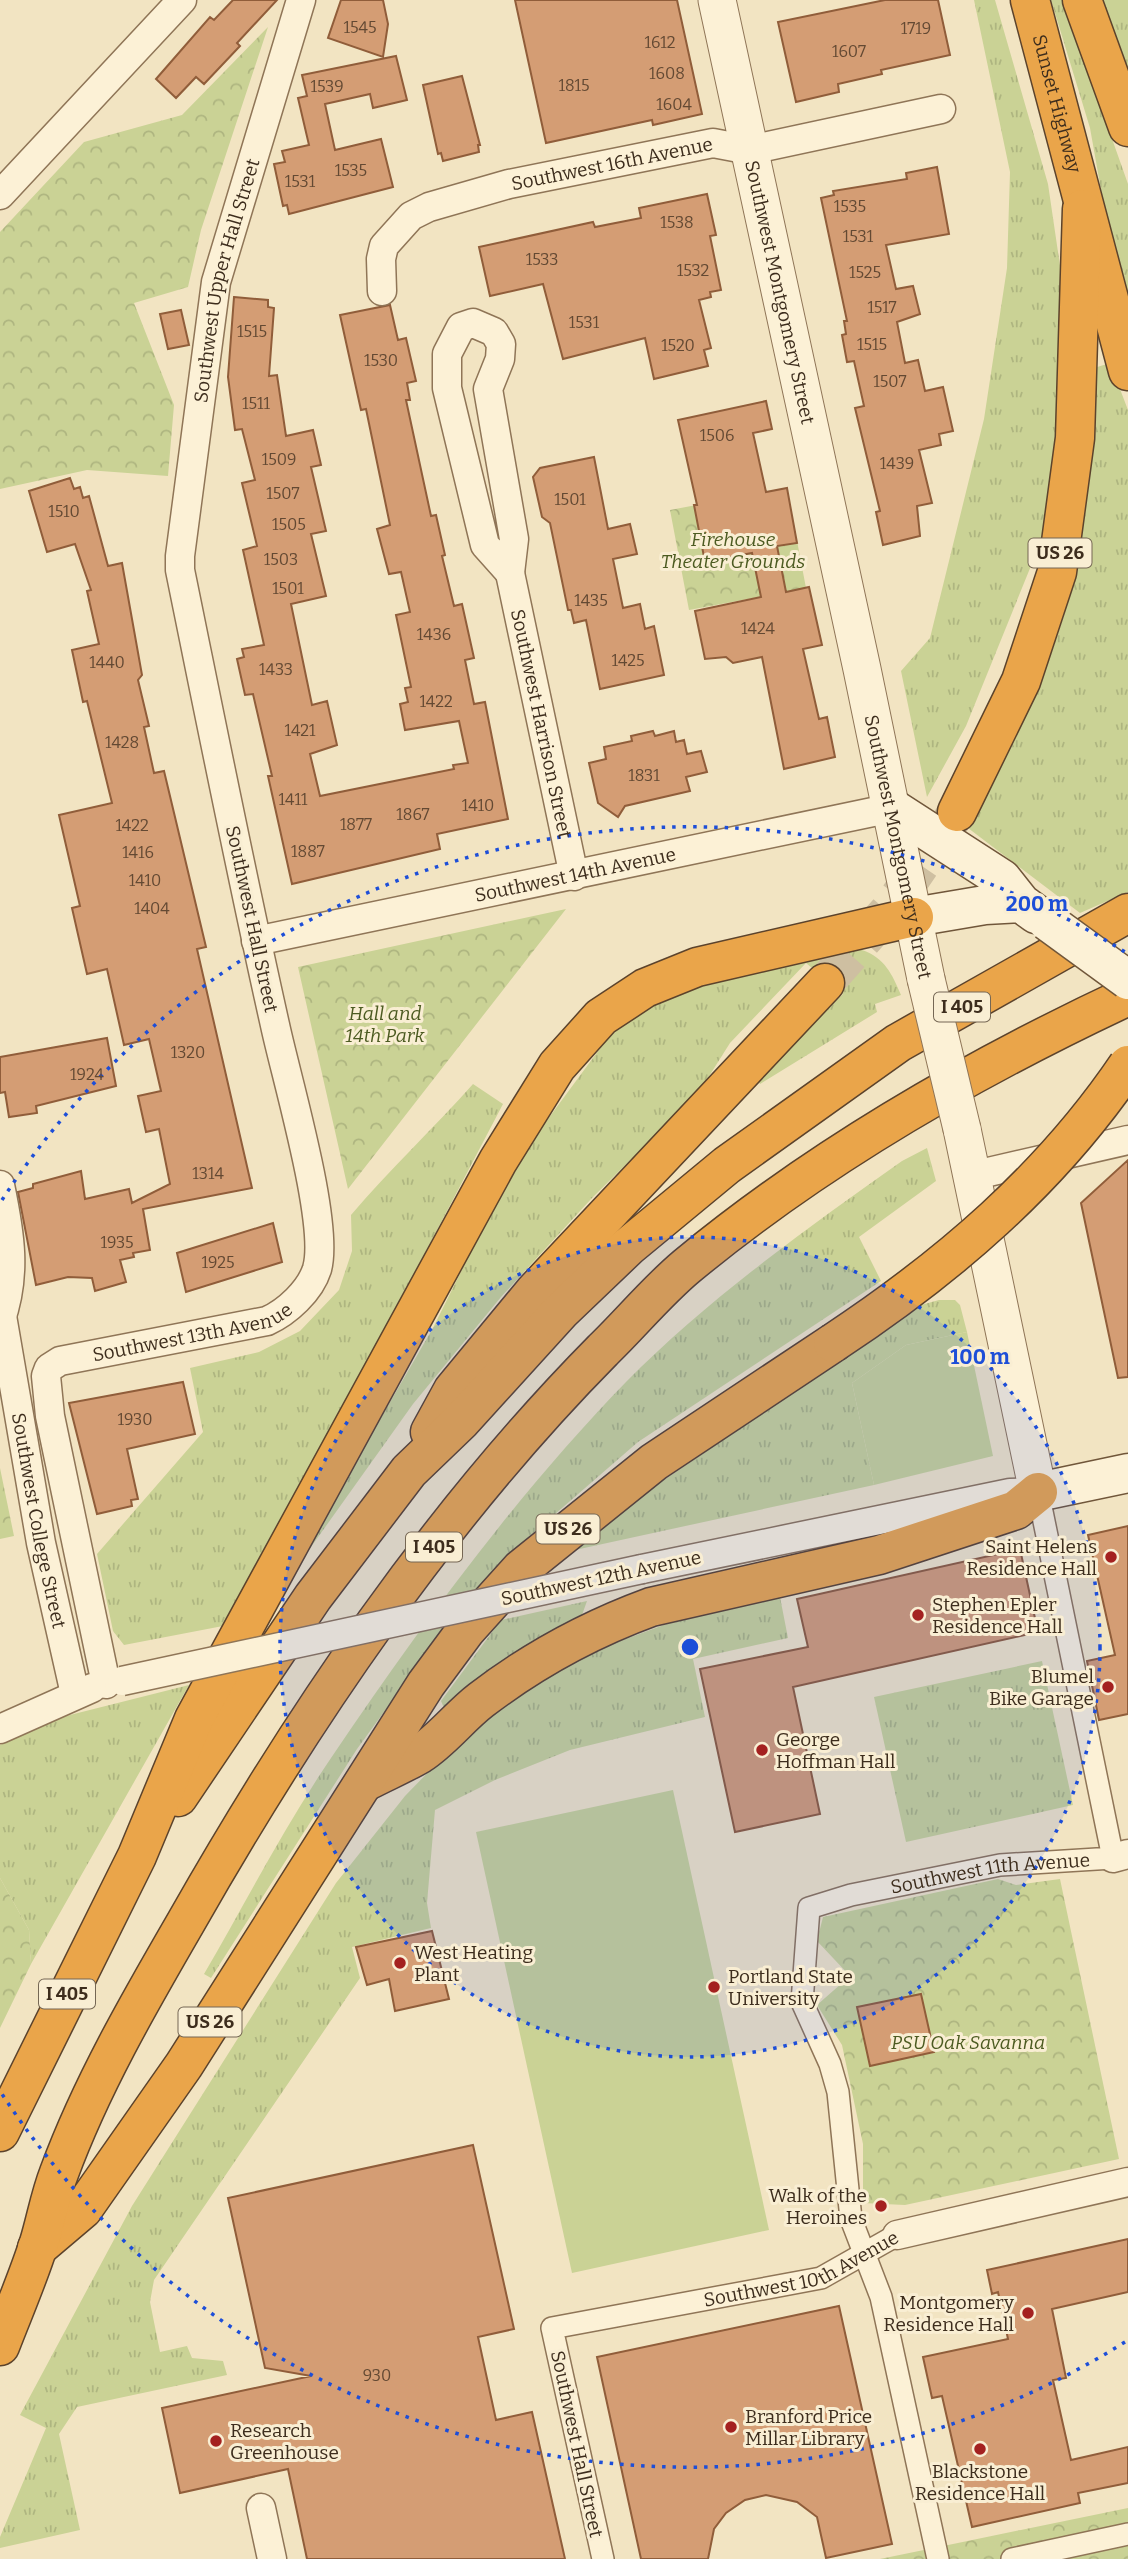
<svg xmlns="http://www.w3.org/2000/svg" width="1128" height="2559" font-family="Bitter,serif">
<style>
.grass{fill:url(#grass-tufts)}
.forest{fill:url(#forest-crowns)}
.garden{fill:#cad295}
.building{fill:#d49d74;stroke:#905d3a;stroke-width:2}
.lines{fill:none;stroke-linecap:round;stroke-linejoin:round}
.motorway-tunnel{stroke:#cebfa1;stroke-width:38;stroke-dasharray:38 19;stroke-linecap:butt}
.pedestrian-casing{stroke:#8f7557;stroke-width:24}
.minor-casing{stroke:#8f7557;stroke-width:31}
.tertiary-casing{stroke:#8f7557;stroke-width:39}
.secondary-casing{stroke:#70563a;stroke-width:41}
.motorway-casing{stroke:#5c432c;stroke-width:41}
.pedestrian{stroke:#fcf1d6;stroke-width:21}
.minor{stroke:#fcf1d6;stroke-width:28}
.tertiary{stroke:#fcf1d6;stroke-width:37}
.secondary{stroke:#fcf1d6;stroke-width:38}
.motorway{stroke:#eaa54a;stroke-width:38}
.minor-bridge-casing{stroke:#8f7557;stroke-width:31;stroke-linecap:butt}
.tertiary-bridge-casing{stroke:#8f7557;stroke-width:39;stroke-linecap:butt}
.secondary-bridge-casing{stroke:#70563a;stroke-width:41;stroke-linecap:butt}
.motorway-bridge-casing{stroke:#5c432c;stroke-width:41;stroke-linecap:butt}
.minor-bridge{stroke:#fcf1d6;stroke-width:28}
.tertiary-bridge{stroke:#fcf1d6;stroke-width:37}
.secondary-bridge{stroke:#fcf1d6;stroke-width:38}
.motorway-bridge{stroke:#eaa54a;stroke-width:38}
.ring{fill:none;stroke:#1d4ed8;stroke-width:3.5;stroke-dasharray:3.5 7}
.poi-dot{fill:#a42120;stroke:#f9eed3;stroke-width:2.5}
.labels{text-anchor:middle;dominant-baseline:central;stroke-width:6;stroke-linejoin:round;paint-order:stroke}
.number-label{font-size:16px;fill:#634933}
.shield{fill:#f9eed3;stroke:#756754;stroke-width:2}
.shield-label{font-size:18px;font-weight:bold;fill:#3d2d1d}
.street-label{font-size:19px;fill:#3d2d1d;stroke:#f9eed3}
.park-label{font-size:19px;font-style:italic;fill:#4c5b21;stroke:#f9eed3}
.poi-label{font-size:19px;fill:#3d2d1d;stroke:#f9eed3;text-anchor:start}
.centre{fill:#1d4ed8;stroke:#f9eed3;stroke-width:3.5}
.ring-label{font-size:21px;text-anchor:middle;font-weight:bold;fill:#1d4ed8;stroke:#f9eed3;stroke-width:6;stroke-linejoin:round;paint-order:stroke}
</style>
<defs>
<pattern id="grass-tufts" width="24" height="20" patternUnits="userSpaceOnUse" patternTransform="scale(1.75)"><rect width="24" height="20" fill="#cad295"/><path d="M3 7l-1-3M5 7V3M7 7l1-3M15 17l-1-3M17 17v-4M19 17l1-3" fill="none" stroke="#aeb580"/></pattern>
<pattern id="forest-crowns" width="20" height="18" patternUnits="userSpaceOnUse" patternTransform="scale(1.75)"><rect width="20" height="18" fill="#cad295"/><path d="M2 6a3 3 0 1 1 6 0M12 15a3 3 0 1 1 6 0" fill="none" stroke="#aeb580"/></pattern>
</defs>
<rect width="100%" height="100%" fill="#f2e4c2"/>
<path class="grass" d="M974 0H995L1048 184 1063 286 1060 418 1048 524 966 726 927 797 901 671 930 638 984 419 1007 268 1010 172Z
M1051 0H1063L1128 184V341L1090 128Z
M1095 0H1128V91Z
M1110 363 1128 410V892L1080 913 968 828C1008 749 1055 667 1073 579 1088 509 1091 439 1094 368Z
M862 950C885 958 892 974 901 995L875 1004 877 1012 760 1084 757 1079 843 994 806 963 730 1043 699 1092 592 1198 501 1297 413 1404 306 1554 303 1552 433 1328 491 1211 542 1127 607 1039 624 1023 679 991 846 951Z
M473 1084 503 1104 357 1383 223 1626 124 1645 113 1631 97 1554 203 1432 190 1368 259 1352 300 1331 339 1290 352 1251 351 1215C390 1169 433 1129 473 1084Z
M927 1148 936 1181 859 1237 881 1281 638 1442 501 1561 440 1635 357 1749 211 1978 204 1974C246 1902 284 1827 331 1758 418 1629 517 1494 626 1382 709 1298 806 1229 902 1161Z
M939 1300H955L960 1305 967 1332 906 1345 852 1383 874 1485 575 1550 642 1495 921 1305Z
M779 1592 788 1638 693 1659 705 1717 570 1750 495 1780 435 1810 427 1903 431 1928 352 1947 360 1978 154 2280 150 2302 160 2352 187 2346 192 2358 223 2361 227 2375 77 2407 59 2434 80 2530 0 2548V2537L46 2428 20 2415 132 2206 336 1883 405 1796 440 1760 521 1692 585 1654 707 1609Z
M587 1601 582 1615 521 1649 444 1708 441 1701 501 1620Z
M1042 1661 1073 1805 906 1842 874 1697Z
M189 1685 31 1964 29 1930 0 1878V1745L62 1717Z"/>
<path class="forest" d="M268 27 201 230 188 287 134 303 174 405 168 476 87 470 0 489V232L84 142 182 115Z
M787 488 806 588 689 610 670 510Z
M566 909 348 1189 298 967Z
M0 1468 14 1536 0 1539Z
M0 1878 29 1930 31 1964 0 2028Z
M998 1879 1016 1885 1060 1879 1119 2159 905 2205 863 2203V2144L842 2045 817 2005 850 1976 817 1941 823 1917Z
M1128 2508V2559H880Z"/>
<path class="garden" d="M967 1332 993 1456 874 1485 852 1383 906 1345Z
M673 1790 769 2230 572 2273 476 1832Z"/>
<path class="building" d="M233 0H277L237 43 240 46 204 84 196 77 176 98 156 79 210 17 214 20Z
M341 0H383L388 24 383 57 328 38Z
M515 0H677L702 114 653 125 652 120 546 143Z
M885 0H938L950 55 881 70 882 74 838 84 839 92 796 102 778 22Z
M396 56 407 100 373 108 370 94 325 104 335 150 381 139 393 187 289 214 287 205 283 206 274 164 285 162 282 151 309 145 298 98 307 96 302 75Z
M462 76 480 145H478L479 152 443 161 441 153 438 154 423 85Z
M937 167 949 234 886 245 896 289 913 286 920 314 897 322 905 363 918 360 925 391 943 387 953 431 939 434 941 445 919 450 932 503 917 506 920 536 883 545 876 512 880 511 855 408 864 406 854 361 847 362 842 335 846 334 844 321H847L821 198 834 195 833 191 907 179 906 173Z
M707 194 716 235 710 236 721 290 710 292 711 297 699 300 711 348 704 350 708 366 654 379 645 338 563 359 543 284 490 296 479 247 593 222 595 227 641 218 639 208Z
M234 297 268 300V307L274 308 269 376 277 375 286 436 313 430 321 465 311 467 326 531 311 534 326 596 291 604 312 705 327 701 337 745 310 754 320 796 454 769 453 765 468 763 459 721 405 730 400 704 408 702 405 688 411 687 396 615 410 612 401 572 389 574 377 529 390 525 366 409 361 410 340 315 390 305 398 340 406 338 416 381 407 383 410 400H406L431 516 436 515 445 555 442 556 454 606 462 604 474 658 465 660 474 704 485 702 508 819 437 834 440 849 292 884 268 776H272L253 694 245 695 237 659 244 657 242 649 264 645 243 550 257 546 242 483 255 480 242 429 235 430 228 377Z
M181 310 189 345 168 349 160 314Z
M766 401 772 429 753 433 766 492 787 488 797 543 777 546 786 592 809 587 822 645 803 649 819 719 827 717 835 757 784 769 762 657 733 663 726 657 705 659 695 611 761 597 752 553 705 562 694 505H697L678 420Z
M594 457 608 529 630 524 637 554 613 559 623 608 640 604 645 629 654 626 664 675 600 689 586 620 574 623 571 610H568L550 523 542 517 533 477 540 468Z
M70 478 74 489 80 487 83 498 89 496 108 566 122 563 142 675 138 680 149 726 144 727 154 773 164 771 206 947 197 949 252 1188 143 1209 150 1250 133 1253 134 1257 120 1260 126 1282 95 1291 92 1278 68 1277 36 1285 18 1192 33 1188V1184L81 1171 85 1199 129 1189 132 1203 170 1184 159 1129 146 1132 138 1096 161 1091 149 1039 124 1045 107 969 87 974 72 908 80 906 59 815 112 803 87 701 83 702 72 650 99 644 87 591 91 590 75 544 47 552 29 491Z
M653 731 655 736 674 731 676 742 684 740 687 754 701 751 707 772 686 777 690 791 625 806 618 817 598 803 589 763 606 759 604 747 632 741 631 736Z
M107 1038 116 1086 36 1106 37 1113 9 1117 5 1092 0 1093V1057Z
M1128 1160V1377L1118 1378 1081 1203Z
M273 1223 282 1262 186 1292 177 1253Z
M183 1382 195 1434 127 1449 138 1499 131 1500 132 1506 97 1514 69 1403Z
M1128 1526V1714L1099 1720 1087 1661 1115 1655 1088 1535Z
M1020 1549 1038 1632 793 1687 820 1814 735 1832 700 1669 808 1647 797 1599Z
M432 1931 449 1999 395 2011 389 1979 367 1985 356 1947Z
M921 1994 934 2052 870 2066 857 2007Z
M473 2145 514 2329 478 2337 496 2420 532 2412 565 2559H307L288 2469 180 2493 162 2408 311 2376 265 2368 228 2198Z
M1128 2239V2292L1052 2309 1066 2378 1053 2380 1071 2460 1128 2447V2483L1078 2493 1080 2503 972 2527 942 2396 932 2398 923 2357 1008 2339 998 2292 992 2294 987 2270Z
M839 2306 892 2544 826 2558 817 2517 797 2502 766 2495 745 2500 726 2513 714 2529 708 2559H641L597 2357Z"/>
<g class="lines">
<path class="motorway-tunnel" d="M825 983 891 908 957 812"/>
<g class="pedestrian-casing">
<g id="pedestrian">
<path id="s1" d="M603 2559 552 2328 821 2278 897 2235"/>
<path id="s2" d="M938 2559 881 2297 851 2219 838 2092 830 2064 802 2002 809 1908 851 1895 1000 1865 1113 1858 1038 1492"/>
<path d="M1012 2559 1128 2534"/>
</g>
</g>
<g class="minor-casing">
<g id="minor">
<path d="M0 195 182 0"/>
<path id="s3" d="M382 291 381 259 384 246 411 216 429 207 509 184 713 143 750 150 941 109"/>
<path d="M473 323 494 332 501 344 500 359 488 389 514 539 510 573 485 545 447 388V354L461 327Z"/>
<path id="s4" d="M510 573 574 876"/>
<path id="s5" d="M256 941 892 808"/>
<path d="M971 1176 1128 1140"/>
<path d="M0 1185C10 1233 17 1275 0 1322"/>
<path id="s6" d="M0 1304 41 1543 75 1694"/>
<path d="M642 1569 1010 1493 1038 1492"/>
<path id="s7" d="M106 1684 50 1416 46 1376 49 1368 60 1361 267 1321C287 1312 310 1291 317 1269 330 1224 286 1077 275 1025 241 874 211 722 180 570V556L216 282 301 0"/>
<path d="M0 1729 92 1688"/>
<path d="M1113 1858 1128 1854"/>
<path d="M897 2235 1128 2182"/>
<path d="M261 2508 272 2559"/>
</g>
</g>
<g class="tertiary-casing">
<g id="tertiary">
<path id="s8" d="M717 0 862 669 926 979"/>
<path d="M962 1129 1038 1492"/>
</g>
</g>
<g class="secondary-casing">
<path id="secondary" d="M892 808 1002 879 1021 903
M914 917 985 905 1021 903 1036 914
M1038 1492 1128 1473"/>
</g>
<g class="motorway-casing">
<g id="motorway">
<path id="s9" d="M1030 0 1128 371"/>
<path d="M1082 0 1128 127"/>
<path d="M957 812 1021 681 1057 572 1075 438 1082 209"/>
<path d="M430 1432 453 1390 534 1292 825 983"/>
<path d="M367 1781C384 1772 403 1764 420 1754 442 1740 460 1716 481 1700 532 1661 591 1629 651 1607L879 1555 1016 1510 1038 1492"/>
<path d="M178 1797 313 1597 409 1471 461 1421 561 1311 629 1246 727 1165 898 1043 1128 913"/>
<path d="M0 2132 137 1856 194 1719 498 1161 557 1066 601 1017 645 988 697 967 914 917"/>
<path d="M37 2248 83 2209 184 2065 426 1684 466 1630 521 1569 654 1462 833 1343"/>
<path d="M0 2346C13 2312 28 2278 39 2243 46 2220 50 2196 59 2173 91 2086 139 2003 186 1922 302 1718 438 1517 603 1350 631 1323 657 1291 687 1266 820 1156 972 1069 1128 996"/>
</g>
</g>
<use href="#pedestrian" class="pedestrian"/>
<use href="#minor" class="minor"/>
<use href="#tertiary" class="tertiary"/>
<use href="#secondary" class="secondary"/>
<use href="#motorway" class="motorway"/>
<g class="minor-bridge-casing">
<path id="minor-bridge" d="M122 1681 642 1569"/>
</g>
<g class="tertiary-bridge-casing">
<path id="tertiary-bridge" d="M926 979 962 1129"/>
</g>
<g class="secondary-bridge-casing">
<path id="secondary-bridge" d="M1047 921 1128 980"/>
</g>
<g class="motorway-bridge-casing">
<path id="motorway-bridge" d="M833 1343C948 1267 1051 1179 1128 1065"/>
</g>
<use href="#minor-bridge" class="minor-bridge"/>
<use href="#tertiary-bridge" class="tertiary-bridge"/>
<use href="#secondary-bridge" class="secondary-bridge"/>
<use href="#motorway-bridge" class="motorway-bridge"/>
</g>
<circle cx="690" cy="1647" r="410" fill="#1d4ed8" fill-opacity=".12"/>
<g class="ring">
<circle cx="690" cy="1647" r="410"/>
<path d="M1125 2342A820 820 0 0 1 2 2094M2 1200A820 820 0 0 1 1125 952"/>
</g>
<g class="poi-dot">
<circle cx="1111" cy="1557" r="7"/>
<circle cx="918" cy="1615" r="7"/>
<circle cx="1108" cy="1687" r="7"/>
<circle cx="762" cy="1750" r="7"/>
<circle cx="400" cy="1963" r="7"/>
<circle cx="714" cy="1987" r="7"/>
<circle cx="881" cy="2206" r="7"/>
<circle cx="1028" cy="2313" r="7"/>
<circle cx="731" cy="2427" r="7"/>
<circle cx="216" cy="2441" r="7"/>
<circle cx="980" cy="2449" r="7"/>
</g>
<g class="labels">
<g class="number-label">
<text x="360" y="27">1545</text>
<text x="916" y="28">1719</text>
<text x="660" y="42">1612</text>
<text x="849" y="51">1607</text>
<text x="667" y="73">1608</text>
<text x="574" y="85">1815</text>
<text x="327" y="86">1539</text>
<text x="674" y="104">1604</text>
<text x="351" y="170">1535</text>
<text x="300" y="181">1531</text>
<text x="850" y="206">1535</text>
<text x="677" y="222">1538</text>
<text x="858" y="236">1531</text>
<text x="542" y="259">1533</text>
<text x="693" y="270">1532</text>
<text x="865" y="272">1525</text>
<text x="882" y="307">1517</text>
<text x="584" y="322">1531</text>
<text x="252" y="331">1515</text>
<text x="872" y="344">1515</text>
<text x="678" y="345">1520</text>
<text x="381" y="360">1530</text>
<text x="890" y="381">1507</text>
<text x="256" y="403">1511</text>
<text x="717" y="435">1506</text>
<text x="279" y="459">1509</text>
<text x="897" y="463">1439</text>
<text x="283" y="493">1507</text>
<text x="570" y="499">1501</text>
<text x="64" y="511">1510</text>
<text x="289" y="524">1505</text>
<text x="281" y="559">1503</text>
<text x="288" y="588">1501</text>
<text x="591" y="600">1435</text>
<text x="758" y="628">1424</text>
<text x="434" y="634">1436</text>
<text x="628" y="660">1425</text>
<text x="107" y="662">1440</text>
<text x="276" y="669">1433</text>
<text x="436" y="701">1422</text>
<text x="300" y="730">1421</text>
<text x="122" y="742">1428</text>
<text x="644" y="775">1831</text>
<text x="293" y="799">1411</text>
<text x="478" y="805">1410</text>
<text x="413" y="814">1867</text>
<text x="356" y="824">1877</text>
<text x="132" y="825">1422</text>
<text x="308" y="851">1887</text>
<text x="138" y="852">1416</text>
<text x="145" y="880">1410</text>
<text x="152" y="908">1404</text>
<text x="188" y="1052">1320</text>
<text x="87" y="1074">1924</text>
<text x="208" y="1173">1314</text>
<text x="117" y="1242">1935</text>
<text x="218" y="1262">1925</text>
<text x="135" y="1419">1930</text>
<text x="377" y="2375">930</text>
</g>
<g class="shield">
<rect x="1028.5" y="538.5" width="63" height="29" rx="5"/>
<rect x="934" y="992.5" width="56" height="29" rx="5"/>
<rect x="536.5" y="1514.5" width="63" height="29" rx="5"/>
<rect x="406" y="1532.5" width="56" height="29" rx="5"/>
<rect x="39" y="1979.5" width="56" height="29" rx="5"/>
<rect x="178.5" y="2007.5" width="63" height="29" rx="5"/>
</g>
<g class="shield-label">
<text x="1060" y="553">US 26</text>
<text x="962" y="1007">I 405</text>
<text x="568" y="1529">US 26</text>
<text x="434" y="1547">I 405</text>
<text x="67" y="1994">I 405</text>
<text x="210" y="2022">US 26</text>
</g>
<g class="street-label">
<text stroke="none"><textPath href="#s9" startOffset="107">Sunset Highway</textPath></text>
<text stroke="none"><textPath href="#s3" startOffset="294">Southwest 16th Avenue</textPath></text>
<text stroke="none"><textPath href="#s7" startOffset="1628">Southwest Upper Hall Street</textPath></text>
<text stroke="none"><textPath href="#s8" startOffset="299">Southwest Montgomery Street</textPath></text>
<text stroke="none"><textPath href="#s4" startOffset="154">Southwest Harrison Street</textPath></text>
<text stroke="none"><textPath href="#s8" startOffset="866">Southwest Montgomery Street</textPath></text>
<text stroke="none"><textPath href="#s5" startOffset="326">Southwest 14th Avenue</textPath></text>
<text transform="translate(252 919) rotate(78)">Southwest Hall Street</text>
<text stroke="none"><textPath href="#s7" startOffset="471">Southwest 13th Avenue</textPath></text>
<text stroke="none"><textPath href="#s6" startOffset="220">Southwest College Street</textPath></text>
<text transform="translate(601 1578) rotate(-12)">Southwest 12th Avenue</text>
<text stroke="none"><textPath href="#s2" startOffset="856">Southwest 11th Avenue</textPath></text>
<text stroke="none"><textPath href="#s1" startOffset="494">Southwest 10th Avenue</textPath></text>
<text transform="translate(577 2444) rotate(78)">Southwest Hall Street</text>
</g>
<g class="park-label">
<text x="733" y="539">Firehouse<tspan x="733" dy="22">Theater Grounds</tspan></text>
<text x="385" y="1013">Hall and<tspan x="385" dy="22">14th Park</tspan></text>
<text x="968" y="2042">PSU Oak Savanna</text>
</g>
<g class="poi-label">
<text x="1097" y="1546" text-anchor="end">Saint Helens<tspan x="1097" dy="22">Residence Hall</tspan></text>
<text x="932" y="1604">Stephen Epler<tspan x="932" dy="22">Residence Hall</tspan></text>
<text x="1094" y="1676" text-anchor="end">Blumel<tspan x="1094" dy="22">Bike Garage</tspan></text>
<text x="776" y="1739">George<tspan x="776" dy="22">Hoffman Hall</tspan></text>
<text x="414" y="1952">West Heating<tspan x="414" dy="22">Plant</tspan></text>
<text x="728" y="1976">Portland State<tspan x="728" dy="22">University</tspan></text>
<text x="867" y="2195" text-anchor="end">Walk of the<tspan x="867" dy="22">Heroines</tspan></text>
<text x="1014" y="2302" text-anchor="end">Montgomery<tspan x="1014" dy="22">Residence Hall</tspan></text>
<text x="745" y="2416">Branford Price<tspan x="745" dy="22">Millar Library</tspan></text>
<text x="230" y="2430">Research<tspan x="230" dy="22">Greenhouse</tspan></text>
<text x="980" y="2471" text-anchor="middle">Blackstone<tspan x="980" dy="22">Residence Hall</tspan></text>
</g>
</g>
<circle cx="690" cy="1647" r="10" class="centre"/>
<g class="ring-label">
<text x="1037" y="911">200 m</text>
<text x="980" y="1364">100 m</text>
</g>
</svg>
